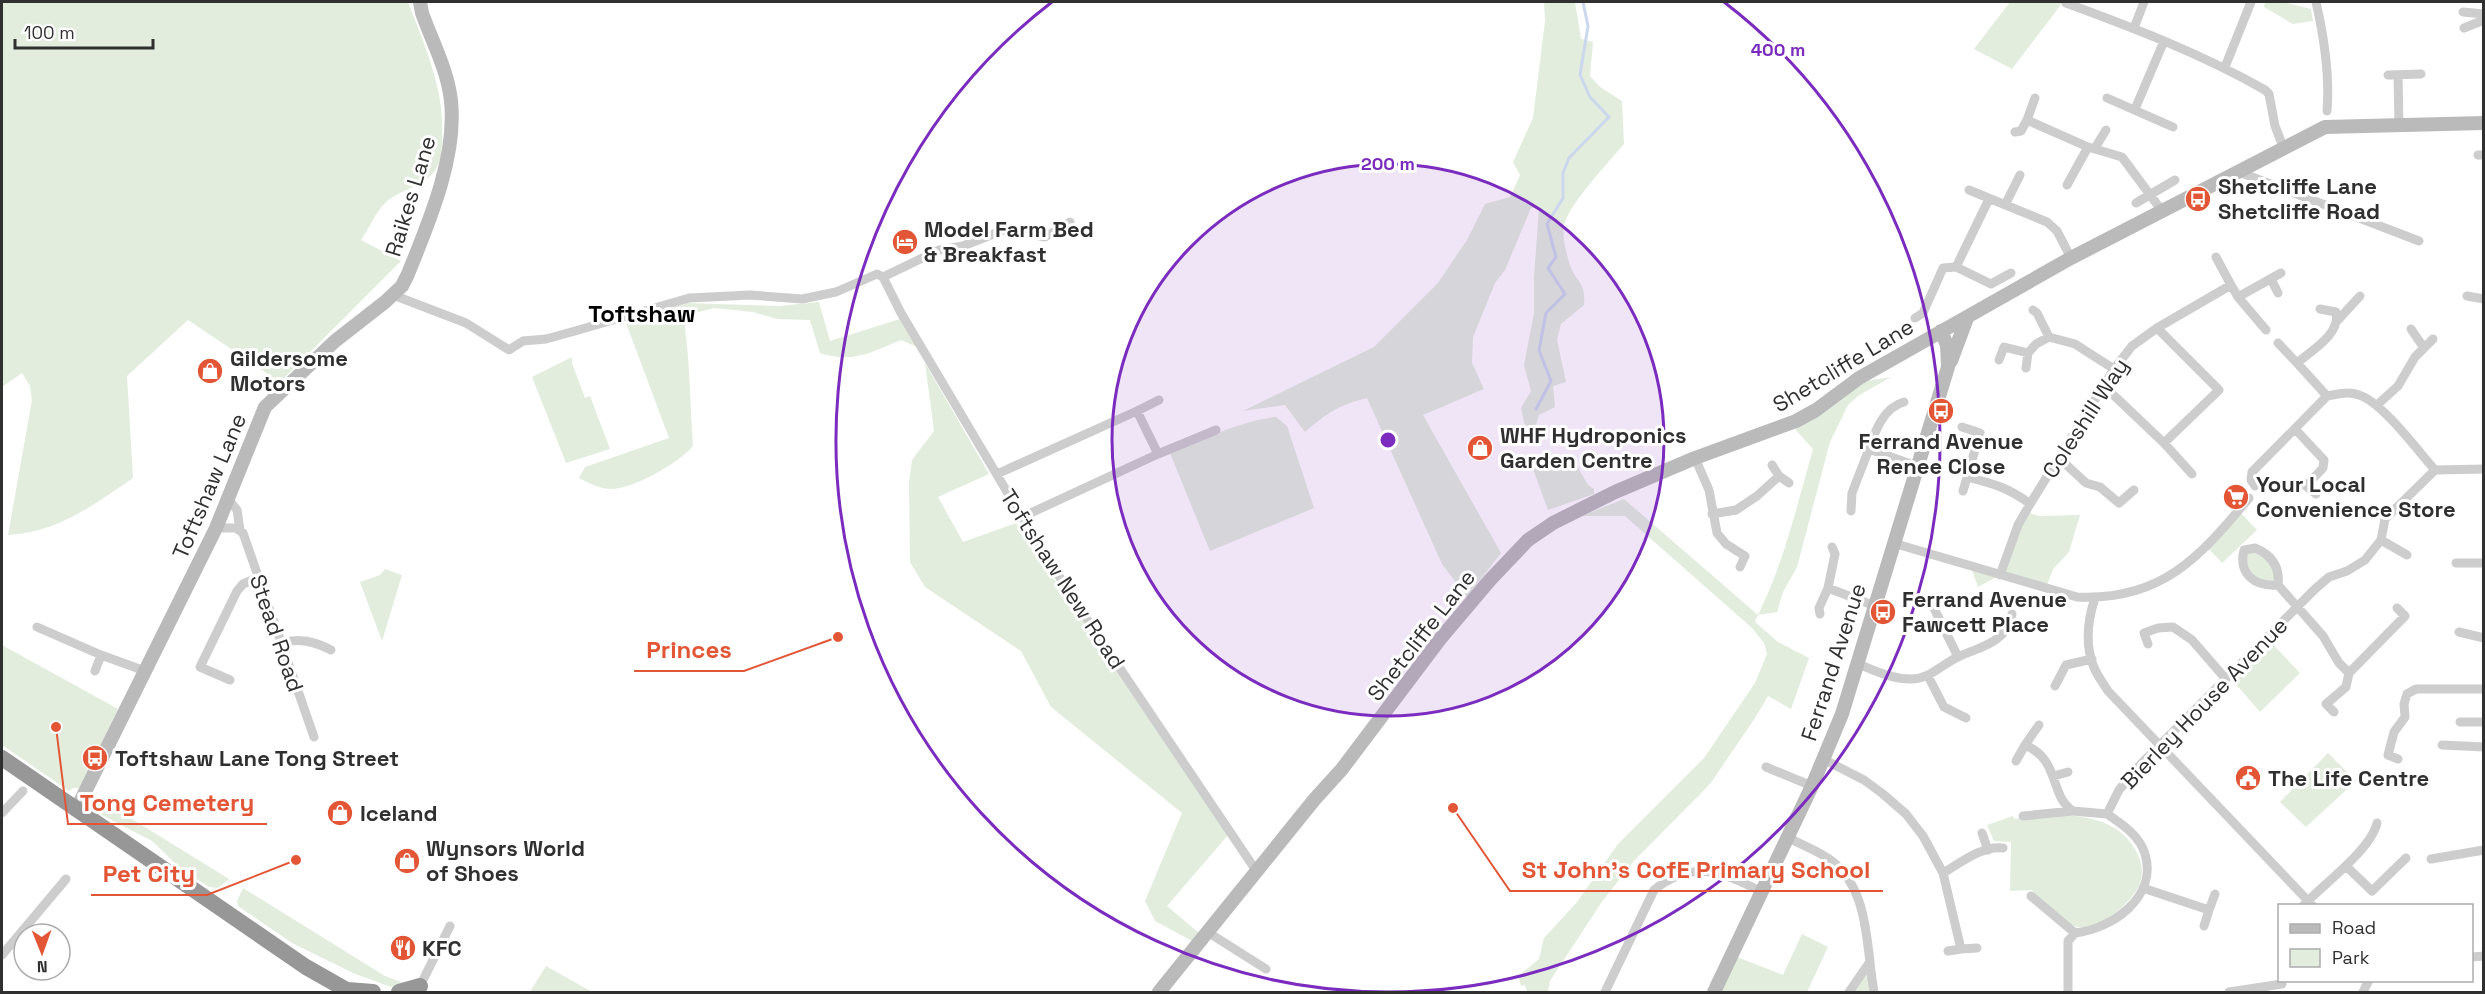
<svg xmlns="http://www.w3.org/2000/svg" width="2485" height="994" font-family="'Space Grotesk',sans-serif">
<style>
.green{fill:#e2edde}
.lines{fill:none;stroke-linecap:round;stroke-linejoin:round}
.stream{stroke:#cbd7ec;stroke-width:3}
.street{stroke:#cdcdcd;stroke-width:9}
.secondary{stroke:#bababa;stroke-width:14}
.highway{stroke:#979797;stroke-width:16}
.ring{fill:none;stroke:#7b2cbf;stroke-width:3}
.labels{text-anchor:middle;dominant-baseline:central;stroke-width:6;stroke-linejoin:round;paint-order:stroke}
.poi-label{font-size:22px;font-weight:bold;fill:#303030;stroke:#fff;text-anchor:start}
.street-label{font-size:22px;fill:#303030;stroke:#fff}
.neighbourhood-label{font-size:24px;font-weight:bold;fill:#000;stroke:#fff}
.centre{fill:#7b2cbf;stroke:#fff;stroke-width:3}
.ring-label{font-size:18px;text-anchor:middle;font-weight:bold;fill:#7b2cbf;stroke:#fff;stroke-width:6;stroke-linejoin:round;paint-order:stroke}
.leader{fill:none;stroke:#e25636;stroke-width:2}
.callout-dot{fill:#e25636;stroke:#fff;stroke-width:2}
.callout-label{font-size:24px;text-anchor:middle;font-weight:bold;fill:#e25636;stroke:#fff;stroke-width:6;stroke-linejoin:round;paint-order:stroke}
</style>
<rect width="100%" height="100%" fill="#fff"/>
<path class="green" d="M2 2H408C425 47 445 89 442 138 442 150 441 164 433 173 421 187 400 190 386 202 376 211 369 229 361 240L401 261 280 382 188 320 127 376 133 478C94 505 56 533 8 535L32 400 30 386 22 373 2 387Z
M1544 2H1575L1581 39 1593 42 1590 76 1600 87 1622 101 1624 144C1609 162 1567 206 1564 226 1562 238 1566 251 1569 262 1575 283 1586 280 1584 305L1561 324 1557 340 1566 382 1553 386 1555 407 1539 415 1536 424 1526 430 1521 408 1531 391 1524 365 1534 313V278L1539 208H1531L1505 270 1495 283 1473 337 1472 363 1484 389 1423 415 1501 553 1467 597 1442 564 1367 398C1339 405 1327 413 1305 432L1285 405 1243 411 1374 347 1438 283 1467 240 1485 204 1510 197 1520 175 1513 162 1533 118 1545 21Z
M2010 2H2063L2012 69 1974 49Z
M2265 2H2283L2311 9 2313 21 2293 24 2264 7Z
M819 302 830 341 900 319 917 347 901 340C871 352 853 364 820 353L810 320 777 319 753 312 714 308 695 313 685 327C690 366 690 406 693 446 679 463 633 489 611 489 600 489 589 483 579 478L585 467 669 438 626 323 687 303 779 306Z
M572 357V363L585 398 590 396 610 449 566 463 532 377Z
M925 363 989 474 938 497 963 542 1016 523 1228 835 1167 906 1199 933 1192 941 1155 921 1145 901 1182 813 1051 707 1021 651 925 587 910 562 909 483 912 460 934 431Z
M1891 377 1858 396 1848 405 1830 442 1797 567 1783 592 1777 612 1758 615 1755 622 1778 642 1809 658 1791 709 1768 696 1755 718 1710 784 1634 861 1601 903 1550 981 1548 992H1527L1525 985 1521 986 1518 976 1539 959 1544 938 1577 902 1618 844 1704 758 1755 683 1767 654 1764 643 1752 628 1625 516H1582L1624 499 1758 615C1784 563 1797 505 1813 449L1795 429 1866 381Z
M1276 417 1287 426 1314 508 1210 551 1170 453C1204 439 1240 421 1276 417Z
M1570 454 1588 485 1594 489V494L1548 510 1533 469Z
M2239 511 2257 530 2222 563 2206 546Z
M2025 512 2039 516 2080 515 2069 552 2053 569 2046 588 2000 575 1978 587 1971 567 2000 575Z
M2244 550 2268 555 2278 585 2252 580Z
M385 569 402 575 382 641 360 582 380 575Z
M2267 638 2300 673 2260 712 2228 675Z
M2 645 118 709 80 788H73L69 791 2 745Z
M2328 753 2356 781 2306 827 2280 802Z
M90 793 229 879 218 888 209 887 180 868 152 841 96 812 90 805Z
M2013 816 2014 819C2052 814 2104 809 2130 842 2139 854 2144 865 2141 880 2136 901 2096 934 2074 926 2058 920 2042 903 2032 890L2010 891 2011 842 1994 841 1987 825Z
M243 888 385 976 404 983 391 987 353 973 292 943 238 906 237 901Z
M1802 934 1828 947 1807 992H1714L1732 955 1783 975Z
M1869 963 1874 992H1849Z
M546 966 592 992H530Z"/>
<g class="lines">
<path class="stream" d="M1536 409 1551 381 1539 350 1546 313 1565 294 1548 268 1556 257 1547 224 1563 198V173L1569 158 1609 117 1590 97 1580 75 1588 26 1583 2"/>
<path class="street" d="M2316 2C2324 37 2330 75 2327 111
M2066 3C2134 28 2202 54 2265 90L2269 94 2275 126 2284 149
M2463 12 2484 14
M2134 28 2144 2
M2464 28 2484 20
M2225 67 2251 2
M2388 75 2421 74
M2398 75 2399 126
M2035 98 2027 120 2088 147 2122 157 2162 211
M2107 98 2173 127
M2135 109 2164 41
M2015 132 2021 131 2027 120
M2095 148 2106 130
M2478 155H2484
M2239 172 2419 241
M2067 185 2088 147
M1969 190 2047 222 2057 231 2071 258
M2136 203 2175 180
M2005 205 2020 175
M2216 257 2231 285
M1956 267 1991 284 2011 273
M883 277 901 313 1022 517 1076 603 1257 872
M883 277 939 250 963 246 1006 229 1045 237 1070 222
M2271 279 2278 293
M393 295 466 323 509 350 523 341 546 339 575 331 689 298 750 295 802 299 836 292 877 274 883 277
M2467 296 2484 299
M2238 297 2266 330
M2320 309 2336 312C2341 334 2312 350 2297 363L2327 396
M2033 310 2037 313 2049 337
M1915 318 1923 313 1943 268 1956 267 1989 199
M2338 320 2360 296
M2157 328 2219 390 2164 443
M2411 329 2424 348
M2278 343 2297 363
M1999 360 2004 347 2028 353 2036 344 2049 337 2075 344 2114 369
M2026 368 2028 353
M2105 387 2164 443 2192 474
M2377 405 2398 386 2415 357 2433 339
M1137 411 1159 400
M1962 427 1980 433 1967 477C1991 483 2010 488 2030 504
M2295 429 2324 460 2323 468 2306 486 2316 494
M1869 449C1875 431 1884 407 1904 402
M1695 458 1709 490 1717 533 1726 544 1745 556 1740 567
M2060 459 2086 483 2100 487 2119 503 2134 490
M1772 465 1779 476
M2435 470 2484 469
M997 474 1137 411 1158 454
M2255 486 2251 480 2252 472 2327 396C2337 394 2349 391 2359 395 2382 402 2418 451 2435 470
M1963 491 1967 477
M229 500 237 510 240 530
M1851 511 1852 493 1869 449 1916 466
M1712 514 1736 510 1757 496 1779 476 1789 483
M1022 517 1158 454 1216 430
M216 528H236L243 533 314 737
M2381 540 2407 555
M1893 543 2077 597C2161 601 2199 558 2249 498
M1832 547 1835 554 1828 588 1875 606
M2456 563H2484
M2000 575 2018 525 2030 504 2114 369 2132 346 2157 328 2231 285 2238 297 2281 273
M2278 585C2280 567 2272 555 2255 548L2244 550C2238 574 2255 587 2278 585L2323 636 2339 663 2349 673 2405 616 2397 608
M1929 598 1958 657
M2095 598C2088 619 2085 643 2093 665 2096 674 2103 683 2108 691L2313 906
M1820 614 1819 608 1828 588
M37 627 101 655
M2459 632 2484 638
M280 643C299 638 314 641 331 650
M2148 644 2144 633 2158 628 2173 627 2192 640 2225 678
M1858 664C1876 671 1891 679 1911 679 1931 679 1943 663 1960 656 1973 650 1987 647 1998 638 2006 632 2010 623 2012 614
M95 671 101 655 145 671
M1928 676 1944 707 1966 718
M230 680 200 667 237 591 243 584 257 578
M2055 686 2066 665 2092 659
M2334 712 2326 704 2346 687 2349 673
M2460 722H2484
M2025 745 2039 725
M2442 745 2484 747
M1823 759 1864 780 1883 794 1906 814 1923 836 1943 873 1961 949 1977 948
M2398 759 2388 755 2394 732 2405 717 2404 704 2407 694 2416 689H2484
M2016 761 2025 745C2061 760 2049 796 2073 811
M1766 767 1812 786
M2054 776 2068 772
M2 813 23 791
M2023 816 2073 811 2107 814
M1982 833 1988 850
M1787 837C1801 845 1820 851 1833 862 1870 892 1866 948 1874 992
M2431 859 2484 850
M2346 866 2372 891 2406 858
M1943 873C1960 863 1983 845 2003 848
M2143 888 2209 910 2204 926
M2031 896 2075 933
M2303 906C2322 885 2371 850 2377 823
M2209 910 2215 894
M1209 933 1266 969
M1948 951 1961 949
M2 955 66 879
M2472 957 2484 956
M419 988 450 926
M1605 992 1654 890C1692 859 1723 872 1762 892
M1849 992 1869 963
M2068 992V941L2075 933C2112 929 2158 897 2145 854 2140 836 2122 824 2107 814L2119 790 2141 764 2315 589 2329 577 2347 571 2365 560 2381 540 2385 519 2435 470
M2229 992 2282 984
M2363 992 2369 980"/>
<path class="secondary" d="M1951 361 1967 318
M76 810 216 528 265 407 335 341 385 302 402 286 408 274C429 222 457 157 451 101 448 71 432 41 422 13L420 2
M1159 992 1314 800 1342 769 1440 639 1490 580 1528 540 1553 523 1615 492 1695 458 1796 421 1816 410 1859 378 2071 258 2325 127 2484 123
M1714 992 1812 786 1842 714 1948 367 1947 345 1941 331"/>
<path class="highway" d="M2 758 306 967 350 992
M347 990 373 992
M399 992 420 986"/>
</g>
<circle cx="1388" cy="440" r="276" fill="#7b2cbf" fill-opacity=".12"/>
<g class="ring">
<circle cx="1388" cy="440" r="276"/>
<path d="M1724 2A552 552 0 1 1 1052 2"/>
</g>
<defs>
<g id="bus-disc" transform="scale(1.35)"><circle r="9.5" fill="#e25636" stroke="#fff"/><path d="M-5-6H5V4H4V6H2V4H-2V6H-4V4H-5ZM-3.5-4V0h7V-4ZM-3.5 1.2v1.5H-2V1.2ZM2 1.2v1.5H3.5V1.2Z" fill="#fff"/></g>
<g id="hotel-disc" transform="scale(1.35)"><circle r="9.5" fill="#e25636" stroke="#fff"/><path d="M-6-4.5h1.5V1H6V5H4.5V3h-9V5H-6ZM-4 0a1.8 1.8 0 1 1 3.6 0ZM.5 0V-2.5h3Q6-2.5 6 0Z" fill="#fff"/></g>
<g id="shop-disc" transform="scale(1.35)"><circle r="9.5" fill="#e25636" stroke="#fff"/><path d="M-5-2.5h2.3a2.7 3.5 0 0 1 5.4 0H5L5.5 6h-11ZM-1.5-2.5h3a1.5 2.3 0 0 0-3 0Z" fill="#fff"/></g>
<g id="supermarket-disc" transform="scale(1.35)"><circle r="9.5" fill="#e25636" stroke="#fff"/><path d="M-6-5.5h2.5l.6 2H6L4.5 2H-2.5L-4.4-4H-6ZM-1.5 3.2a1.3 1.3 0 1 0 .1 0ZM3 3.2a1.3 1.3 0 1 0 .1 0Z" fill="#fff"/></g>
<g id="civic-disc" transform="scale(1.35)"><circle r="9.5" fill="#e25636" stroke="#fff"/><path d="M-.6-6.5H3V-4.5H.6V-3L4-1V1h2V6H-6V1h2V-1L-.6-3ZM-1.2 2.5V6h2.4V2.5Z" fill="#fff"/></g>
<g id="restaurant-disc" transform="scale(1.35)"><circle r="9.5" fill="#e25636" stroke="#fff"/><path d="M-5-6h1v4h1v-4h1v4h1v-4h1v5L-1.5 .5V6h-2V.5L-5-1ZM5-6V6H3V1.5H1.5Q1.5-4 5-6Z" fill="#fff"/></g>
</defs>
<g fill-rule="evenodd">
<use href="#bus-disc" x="2198" y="199"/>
<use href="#hotel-disc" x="905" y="242"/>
<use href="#shop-disc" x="210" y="371"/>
<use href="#bus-disc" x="1941" y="411"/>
<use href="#shop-disc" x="1480" y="448"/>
<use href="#supermarket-disc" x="2236" y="497"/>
<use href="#bus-disc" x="1883" y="612"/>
<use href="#bus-disc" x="95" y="758"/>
<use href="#civic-disc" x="2248" y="778"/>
<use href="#shop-disc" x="340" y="813"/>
<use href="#shop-disc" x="407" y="861"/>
<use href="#restaurant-disc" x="403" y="948"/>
</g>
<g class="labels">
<g class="poi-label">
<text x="2218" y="186">Shetcliffe Lane<tspan x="2218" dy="25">Shetcliffe Road</tspan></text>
<text x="924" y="229">Model Farm Bed<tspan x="924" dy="25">&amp; Breakfast</tspan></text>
<text x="230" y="358">Gildersome<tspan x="230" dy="25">Motors</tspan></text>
<text x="1500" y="435">WHF Hydroponics<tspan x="1500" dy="25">Garden Centre</tspan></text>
<text x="1941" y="441" text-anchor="middle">Ferrand Avenue<tspan x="1941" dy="25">Renee Close</tspan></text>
<text x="2256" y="484">Your Local<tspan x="2256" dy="25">Convenience Store</tspan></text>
<text x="1902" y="599">Ferrand Avenue<tspan x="1902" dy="25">Fawcett Place</tspan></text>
<text x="115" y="758">Toftshaw Lane Tong Street</text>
<text x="2268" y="778">The Life Centre</text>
<text x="360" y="813">Iceland</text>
<text x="426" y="848">Wynsors World<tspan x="426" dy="25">of Shoes</tspan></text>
<text x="422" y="948">KFC</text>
</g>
<g class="street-label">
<text transform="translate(410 196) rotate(-73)">Raikes Lane</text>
<text transform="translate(1843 365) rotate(-31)">Shetcliffe Lane</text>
<text transform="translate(2085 418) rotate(-57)">Coleshill Way</text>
<text transform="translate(209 486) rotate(-67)">Toftshaw Lane</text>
<text transform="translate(1063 579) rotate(57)">Toftshaw New Road</text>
<text transform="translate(277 633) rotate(71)">Stead Road</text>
<text transform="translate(1421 635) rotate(-52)">Shetcliffe Lane</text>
<text transform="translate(1833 662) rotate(-72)">Ferrand Avenue</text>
<text transform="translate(2204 703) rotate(-46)">Bierley House Avenue</text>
</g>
<g class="neighbourhood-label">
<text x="642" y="313">Toftshaw</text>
</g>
</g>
<circle cx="1388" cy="440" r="9" class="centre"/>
<g class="ring-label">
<text x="1778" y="56">400 m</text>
<text x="1388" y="170">200 m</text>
</g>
<path class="leader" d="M838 637L744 671H634M56 727L68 824H267M1453 808L1510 891H1883M296 860L207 895H91"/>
<g class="callout-dot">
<circle cx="838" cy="637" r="6"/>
<circle cx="56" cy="727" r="6"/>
<circle cx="1453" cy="808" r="6"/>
<circle cx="296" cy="860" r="6"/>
</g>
<g class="callout-label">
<text x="689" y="658">Princes</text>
<text x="167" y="811">Tong Cemetery</text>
<text x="1696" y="878">St John's CofE Primary School</text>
<text x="149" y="882">Pet City</text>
</g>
<rect width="2485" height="994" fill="none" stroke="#303030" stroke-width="6"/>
<rect x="2278" y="904" width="195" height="78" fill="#ffffff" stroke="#acacac" stroke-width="1.5"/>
<rect x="2290" y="924" width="30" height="9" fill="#bababa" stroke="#acacac" stroke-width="1.5"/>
<text x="2332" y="934" font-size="18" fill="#303030">Road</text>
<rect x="2290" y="949" width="30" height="18" fill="#e2edde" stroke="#acacac" stroke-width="1.5"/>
<text x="2332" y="964" font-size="18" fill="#303030">Park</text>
<g transform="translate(42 952) rotate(179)"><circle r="28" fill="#ffffff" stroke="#acacac" stroke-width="1.5"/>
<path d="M0-4.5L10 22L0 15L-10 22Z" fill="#e25636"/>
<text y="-9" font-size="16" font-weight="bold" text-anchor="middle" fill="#303030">N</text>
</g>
<path d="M15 39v9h138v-9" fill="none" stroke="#303030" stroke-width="3"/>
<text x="24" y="39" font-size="18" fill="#303030" stroke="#ffffff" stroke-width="4.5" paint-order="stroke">100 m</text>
</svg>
